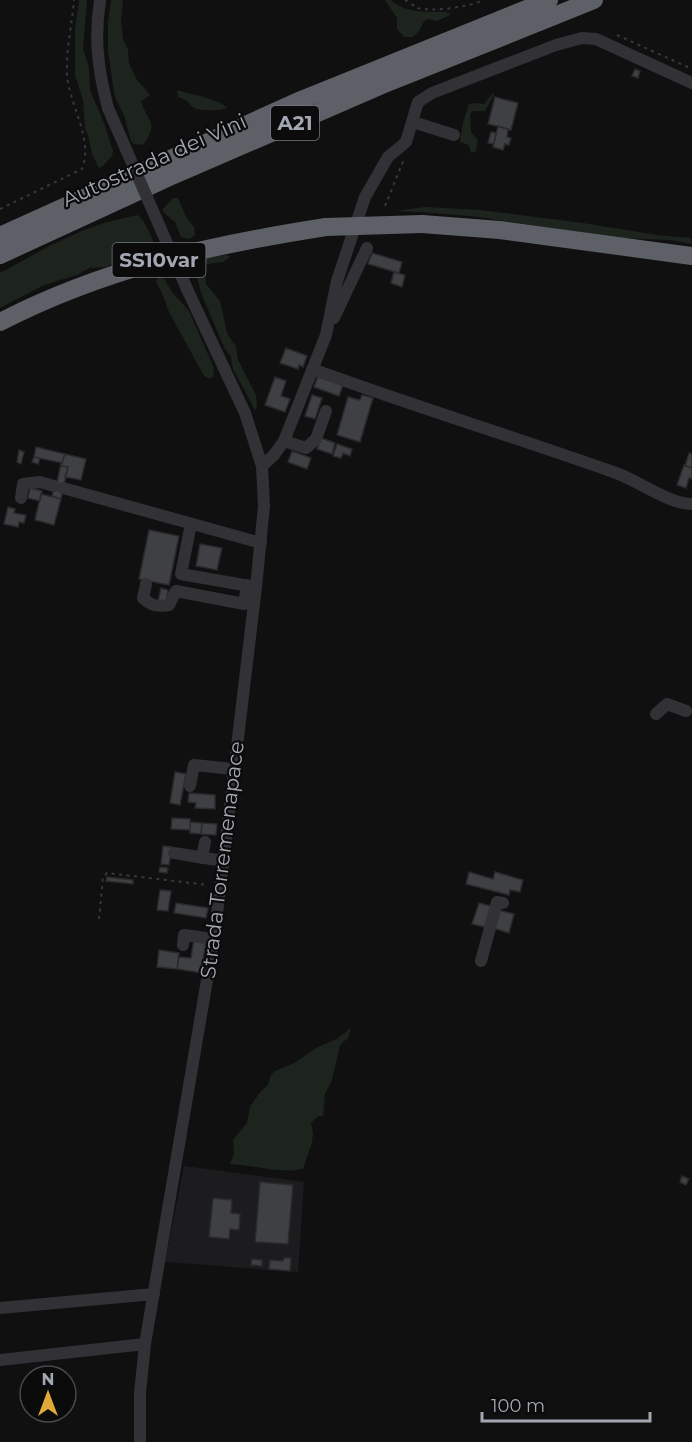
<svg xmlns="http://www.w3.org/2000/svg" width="692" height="1442" font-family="Montserrat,sans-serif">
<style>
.built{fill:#1c1c1e}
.green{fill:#1d241e}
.building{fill:#3f4044;stroke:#2a2a2d;stroke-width:1.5}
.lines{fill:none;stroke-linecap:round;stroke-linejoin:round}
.path{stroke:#38393d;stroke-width:2;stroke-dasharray:3 4.5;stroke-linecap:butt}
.minor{stroke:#323236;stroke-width:12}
.highway{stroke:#5e6067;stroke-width:18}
.minor-bridge{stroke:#323236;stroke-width:12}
.highway-bridge{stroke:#5e6067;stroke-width:18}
.labels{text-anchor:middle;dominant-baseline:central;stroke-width:4.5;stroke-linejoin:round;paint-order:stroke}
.shield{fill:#0b0b0c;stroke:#757880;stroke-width:1.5}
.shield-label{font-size:20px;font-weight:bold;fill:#a3a7b1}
.street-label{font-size:21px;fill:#a3a7b1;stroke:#0b0b0c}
</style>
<rect width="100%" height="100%" fill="#101011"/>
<path class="built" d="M184 1166 304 1182 298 1272 165 1262Z"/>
<path class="green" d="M79 0H87L83 49 89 67 90 90 104 123 113 151 112 156 104 165 99 168 92 154 88 135 85 128 83 100 75 75V29Z
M111 0H123L121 21 123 39 128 50 129 63 137 80 150 95 141 101C147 122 160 122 143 145L134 144 131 141 124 115 115 97 112 79 108 50V23Z
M385 0H391C405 13 427 12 445 12L449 13 450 15 437 21 429 19 424 21 419 31 413 37H404L397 29V18Z
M177 90C189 94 219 99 227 108 221 111 199 111 194 108 187 103 189 100 178 97Z
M493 93 494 95 485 111H473L470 114 471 132 478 140 476 151 471 153 469 145 460 142C461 137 462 125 464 120 465 114 468 111 468 105L473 103 484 104Z
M173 198H178L186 217 194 227 195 235 190 239 181 237 175 222 163 212V209Z
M425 207 480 210 583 223 657 235 691 238 692 244 670 240 618 238 479 217 422 212 395 211Z
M137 215C144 218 155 242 155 250L136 252 106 267 89 268 77 275 44 285 0 308V273L51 245 84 230 104 223Z
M227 255 230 257 223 262 207 264 205 267 206 284 220 301 227 333 236 347 238 360 256 395 257 407 255 410 233 369 231 357 224 347 201 293 196 272 191 265C200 258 215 256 227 255Z
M158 277H163L172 292 189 311 214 368 213 377 210 379 204 376 169 312 162 293 156 282Z
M351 1028 348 1038 340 1045 332 1080 325 1094 323 1116H318L311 1123 313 1133 312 1143 303 1169C279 1174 254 1165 230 1164L234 1154 233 1140 247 1123 250 1107 260 1092 268 1085 271 1075 275 1071 296 1062 316 1048 338 1038Z"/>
<path class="building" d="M635 69 640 71 638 78 632 76Z
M495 97 518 103 511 130 488 124Z
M498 126 508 129 507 137 511 138 509 145 505 144 503 150 493 147Z
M491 132 496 133 494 144 488 143Z
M372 253 402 262 399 273 368 264Z
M394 272 405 275 402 287 391 283Z
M286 348 307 356 303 367 299 365 298 369 280 363Z
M318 376 343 385 339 396 314 387Z
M275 377 286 381 281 396 290 399 285 412 265 405Z
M312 395 322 398 315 419 305 416Z
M362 395 373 398 360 442 337 435 348 397 360 400Z
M321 438 335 443 332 454 317 449Z
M337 444 352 449 350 456 343 453 341 458 333 456Z
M36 447 65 454 62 463 34 457Z
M19 450 24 452 21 464 17 462Z
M292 451 311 458 307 469 288 462Z
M689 453 692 454V468L685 466Z
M65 454 86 459 81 480 65 477 68 467 61 466Z
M34 457 40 458 38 464 32 462Z
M61 463H62L61 466 68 467 63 490 57 482Z
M684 465 692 468V479L689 478 686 488 677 485Z
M30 488 42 491 40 501 28 498Z
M54 488 63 490 61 499 52 496Z
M41 494 61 499 54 525 35 520Z
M8 507 15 509 14 513 26 515 24 523 19 522 18 527 4 524Z
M149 530 179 536 169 585 139 579Z
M200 544 222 548 217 570 196 566Z
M161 588 168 590 166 602 158 601Z
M175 772 186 774 180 805 170 803Z
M189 793 215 795V809L195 808 196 803 188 802Z
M172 818 190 819V830L171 829Z
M190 822 202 823 201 834 190 833Z
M202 823 217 824 216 835 201 834Z
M163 846 172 847 169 865 161 864Z
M160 867 168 868 167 873 159 872Z
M469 872 493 879 495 872 523 880 520 892 510 890 509 895 466 884Z
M107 877 133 880V884L106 881Z
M160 890 171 891 168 911 157 910Z
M176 903 208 908 206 918 174 913Z
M479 903 491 906 485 927 472 924Z
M498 910 514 914 509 933 493 928Z
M194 939 206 941 201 973 177 969 179 957 191 958Z
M159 950 179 953 177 969 157 967Z
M682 1176 689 1179 686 1185 680 1182Z
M260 1182 293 1185 288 1244 255 1242Z
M213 1198 232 1200 231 1213 240 1214 239 1230 230 1229 229 1239 209 1237Z
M284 1258H291L290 1271 269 1269 270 1260 283 1261Z
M252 1259 262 1260V1266L251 1265Z"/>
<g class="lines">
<path class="path" d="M405 0C409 2 414 6 417 8 434 12 468 7 484 0
M617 35 692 69
M385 206 404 159
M0 209 82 169C94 138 69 106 67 74 66 50 72 24 74 0
M99 919 103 877 107 873 208 885"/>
<path class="minor" d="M100 0C94 39 98 70 108 108
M413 122 454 135
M334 318 367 248
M312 369C413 406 515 437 616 473 639 481 669 504 692 504
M284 441 306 448 316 439 326 411
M262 466 274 455 284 441 326 335 337 281 365 197 388 157 406 142 418 102 432 93 556 45 582 38 596 39 692 83
M63 488 261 543
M21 498 23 484 40 482 54 486
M191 524 181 574 255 587
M146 584 143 598C152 606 158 607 169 605L176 591 244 604 247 585
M656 714 667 704 686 711
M190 786 194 765 233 769
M174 853 223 861
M202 858 205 842
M183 945 184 935 214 939
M481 961 497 902 503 903
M0 1308 154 1294
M0 1360 145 1344
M140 1442V1393L145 1344 214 939 256 587 264 506 262 466 245 413 187 289"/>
<path class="highway" d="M422 224 500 230 692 256
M0 236 301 100 549 0
M0 255 167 178 382 85 594 0
M0 322C105 268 210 245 326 227"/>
<path class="minor-bridge" d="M108 108 187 289"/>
<path class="highway-bridge" d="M326 227 422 224"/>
</g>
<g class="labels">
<g class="shield">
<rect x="271" y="106" width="48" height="34" rx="4.5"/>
<rect x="112.5" y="243" width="93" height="34" rx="4.5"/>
</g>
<g class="shield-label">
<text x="295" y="123">A21</text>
<text x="159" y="260">SS10var</text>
</g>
<g class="street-label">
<text transform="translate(154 160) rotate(-24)">Autostrada dei Vini</text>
<text transform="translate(222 860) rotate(-83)">Strada Torremenapace</text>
</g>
</g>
<g transform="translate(48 1394)"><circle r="28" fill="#0b0b0c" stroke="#48494e" stroke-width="1.5"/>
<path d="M0-4.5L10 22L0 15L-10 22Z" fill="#e0a839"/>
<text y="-9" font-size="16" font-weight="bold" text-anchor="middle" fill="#a3a7b1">N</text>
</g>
<path d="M482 1412v9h168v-9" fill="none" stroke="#a3a7b1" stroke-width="3"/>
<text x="491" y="1412" font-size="18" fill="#a3a7b1" stroke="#0b0b0c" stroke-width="4.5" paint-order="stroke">100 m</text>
</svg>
